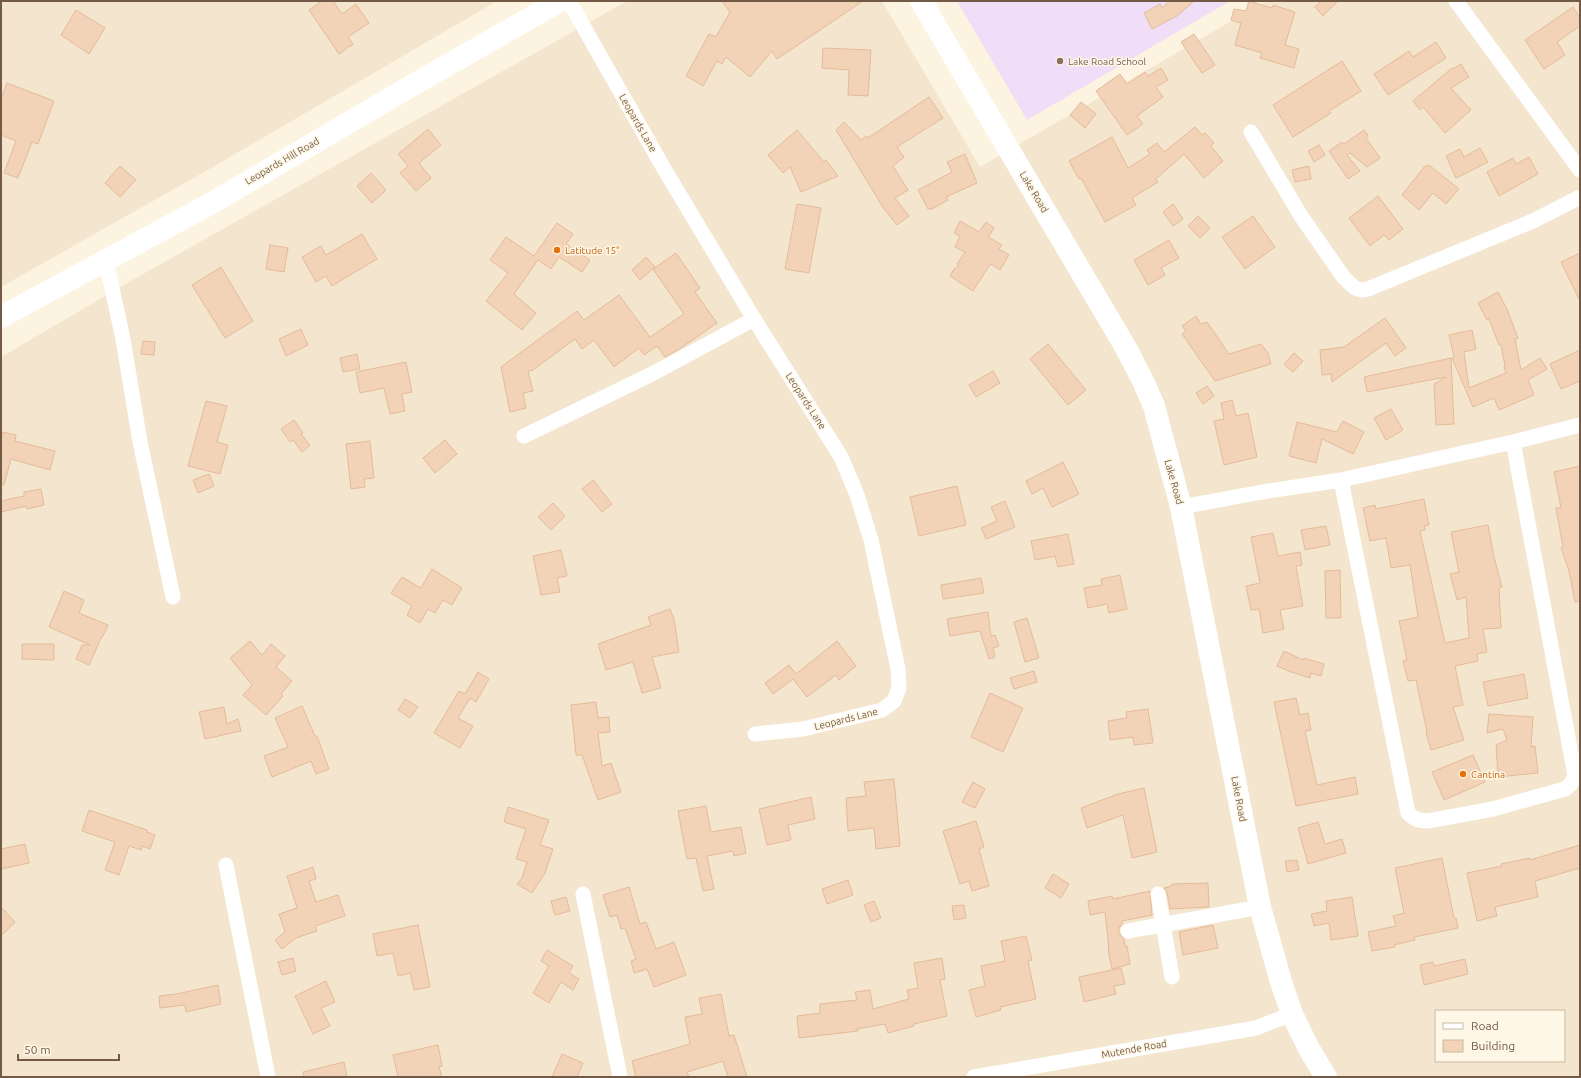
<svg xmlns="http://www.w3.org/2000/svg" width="1581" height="1078" font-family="Ubuntu,sans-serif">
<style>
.residential{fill:#f4e6ce;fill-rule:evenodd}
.education{fill:#f0ddf8}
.building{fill:#f2d3b7;stroke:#e4bb98}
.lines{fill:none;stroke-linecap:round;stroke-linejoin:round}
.minor{stroke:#fff;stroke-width:15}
.secondary{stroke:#fff;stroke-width:22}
.education-dot{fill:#8d6e63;stroke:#fff7e6;stroke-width:1.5}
.food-dot{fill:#e8710a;stroke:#fff7e6;stroke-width:1.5}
.labels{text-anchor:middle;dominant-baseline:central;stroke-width:3;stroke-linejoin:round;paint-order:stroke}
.education-label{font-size:10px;fill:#785e54;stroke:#fff7e6;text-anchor:start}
.street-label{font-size:10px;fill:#735a47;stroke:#fff7e6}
.food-label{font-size:10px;fill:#c56008;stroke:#fff7e6;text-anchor:start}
</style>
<rect width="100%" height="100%" fill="#fcf3e0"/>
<path class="residential" d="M1 1H497L213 167 1 287Z
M627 1H882L980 167 1266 1H1580V1077H1V357L129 282ZM1436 1011H1564V1061H1436Z"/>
<path class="education" d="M957 1H1230L1027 120Z"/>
<path class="building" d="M322 1H333L342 14 356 4 369 23 348 37 353 44 339 54 309 10Z
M722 1H863L777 59 772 51 750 77 726 57 722 64 717 61 703 86 686 76 709 34 716 37 730 12Z
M1170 1H1194L1177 16 1152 29 1144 13 1160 4 1162 8Z
M1249 1 1272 8 1273 5 1295 12 1285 45 1299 49 1294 68 1260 58 1262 53 1235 45 1241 23 1231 20 1234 9 1246 11Z
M1321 1H1338L1323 16 1315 7Z
M1573 7 1580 18V26L1557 42 1565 55 1544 69 1525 40Z
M76 10 105 28 89 54 61 35Z
M1194 34 1215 65 1202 73 1181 42Z
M1436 42 1446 58 1388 95 1374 74 1409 51 1413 57Z
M823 48 871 50 868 96 848 95 849 70 822 68Z
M1342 61 1361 91 1329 111 1331 113 1293 137 1273 105Z
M1461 64 1469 77 1451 88 1471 110 1445 133 1423 107 1420 110 1413 101 1452 68 1453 69Z
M1161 68 1168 80 1156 87 1163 97 1137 116 1143 124 1127 135 1096 91 1120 74 1127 84 1145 72 1148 76Z
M7 83 54 101 38 144 32 142 18 178 4 173 16 141 1 135V99Z
M929 97 943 118 897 147 904 157 893 166 908 190 895 198 909 216 897 225 884 209 836 130 844 122 861 140 867 136 868 138Z
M1081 102 1096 114 1085 128 1070 115Z
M1195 127 1202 135 1205 133 1214 143 1211 146 1223 161 1204 178 1184 154 1156 179 1158 182 1132 198 1136 205 1105 222 1081 178 1079 179 1069 161 1112 137 1128 168 1150 154 1147 150 1157 143 1164 152Z
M428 129 441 145 419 163 431 178 416 191 400 173 408 166 398 154Z
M797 130 824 162 826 160 838 176 801 192 790 167 783 173 768 155Z
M1364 130 1368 135 1366 138 1380 158 1367 167 1350 153 1347 155 1360 171 1348 179 1329 151 1342 142 1344 144Z
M1319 145 1325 155 1314 162 1308 151Z
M1480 148 1488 162 1456 178 1446 156 1460 149 1464 157Z
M965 154 977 183 946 197 948 200 932 209H928L918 190 952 172 947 162Z
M1529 157 1538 174 1499 196 1487 172 1513 158 1516 164Z
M1429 165 1459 189 1446 204 1433 193 1419 210 1402 195 1424 167Z
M120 166 136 180 120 197 105 183Z
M1309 166 1311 179 1295 182 1292 170Z
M371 173 386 190 372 203 357 186Z
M1378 196 1403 229 1389 240 1384 235 1370 246 1349 218Z
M797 204 821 208 809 273 785 269Z
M1173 204 1183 219 1173 226 1163 212Z
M1198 216 1210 228 1200 238 1188 226Z
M1253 216 1275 247 1245 269 1222 237Z
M960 221 979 232 986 222 994 228 988 237 1002 245 999 249 1009 255 1000 270 991 264 989 266 973 291 950 276 954 269 959 266 957 264 965 252 955 247 960 236 954 233Z
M557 223 573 234 566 244 590 260 582 272 559 257 551 269 538 260 514 294 536 313 522 330 486 301 508 273 490 260 506 237 534 256Z
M362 234 377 259 332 286 326 276 316 282 302 257 321 246 326 255Z
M1169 240 1179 258 1161 268 1165 275 1148 285 1134 260Z
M270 245 288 248 284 272 266 269Z
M676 253 700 288 695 292 717 323 681 348 665 357 657 346 644 355 639 348 614 367 594 340 582 349 575 339 533 370 528 371 533 391 523 393 526 408 510 412 501 367 577 311 584 320 619 295 650 337 684 314 653 269Z
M1580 253V301L1561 262Z
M646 257 655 267 640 280 632 270Z
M221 267 253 321 225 338 192 285Z
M1498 292 1507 309 1518 338 1515 339 1521 370 1540 358 1547 369 1528 380 1534 395 1499 410 1494 398 1473 407 1452 358 1454 357 1449 335 1472 330 1476 349 1464 352 1469 388 1506 373 1504 367 1505 366 1501 345H1499L1489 319 1487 320 1478 303Z
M1196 316 1201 324 1207 322 1229 354 1261 344 1268 353 1271 364 1215 381 1182 334 1186 331 1182 326Z
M1385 318 1406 348 1395 356 1386 343 1332 382 1331 374 1322 375 1320 350 1344 347Z
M301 329 308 345 286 356 279 339Z
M143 341 155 342 154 355 141 354Z
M1048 344 1086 390 1068 405 1030 359Z
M1580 350V381L1561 389 1550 364Z
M1294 353 1303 361 1293 372 1284 364Z
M357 354 360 369 343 372 340 358Z
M1451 358 1454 424 1436 425 1434 384 1446 377 1367 392 1364 377Z
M406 362 412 392 402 394 405 411 390 414 384 388 360 393 356 372Z
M993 371 1000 383 976 397 969 385Z
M1207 386 1214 396 1203 404 1196 393Z
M1232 400 1236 416 1248 413 1257 457 1224 465 1214 421 1224 419 1221 403Z
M206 401 227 406 217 442 228 445 220 474 188 466Z
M1391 409 1403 430 1386 440 1374 418Z
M294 420 303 433 301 434 310 445 302 452 293 440 290 442 281 429Z
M1343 421 1364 432 1353 454 1322 439 1316 463 1289 456 1297 422 1337 432Z
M3 432 16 435 15 441 55 451 50 470 11 459 4 485H1V440Z
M445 440 457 454 435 473 423 458Z
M370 441 374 478 364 479 365 487 351 489 346 444Z
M1063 462 1079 494 1052 507 1043 488 1032 494 1026 481Z
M1580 466V601L1575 602 1569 571 1561 548 1563 547 1556 508H1561L1554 472Z
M209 474 214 486 198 493 193 480Z
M593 480 612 504 602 512 582 489Z
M957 486 966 525 919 536 910 497Z
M41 489 44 505 27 509 26 506 1 512V501L24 496V492Z
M1424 499 1429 525 1424 526 1425 530 1420 531 1445 643 1469 638 1466 597 1457 600 1450 574 1459 572 1451 532 1488 525 1494 557 1502 587 1499 588 1501 628 1483 629 1487 652 1477 654 1478 661 1455 666 1463 705 1453 707 1464 740 1431 750 1426 733 1427 732 1416 680 1408 681 1403 661 1407 660 1399 621 1418 617 1410 565 1391 568 1386 538 1370 541 1363 508 1375 505 1376 509Z
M1005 501 1015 527 986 539 981 528 997 521 991 507Z
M553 503 565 516 551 530 538 517Z
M1326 526 1330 545 1305 550 1301 530Z
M1273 533 1278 556 1300 552 1302 565 1296 566 1303 606 1280 610 1284 629 1263 633 1259 609 1251 610 1246 586 1260 583 1251 537Z
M1068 534 1074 564 1058 567 1055 556 1035 560 1031 541Z
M561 550 567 576 557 578 560 592 541 595 533 556Z
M432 569 462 588 452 605 443 600 435 613 428 609 420 623 407 615 412 606 391 593 402 577 421 588Z
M1340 570 1341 618H1326L1325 571Z
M1120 575 1127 609 1109 613 1107 604 1088 608 1084 588 1102 585 1101 579Z
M981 578 984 593 943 599 941 585Z
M64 591 84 600 79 613 108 625 103 636H102L89 665 76 659 82 645H90L49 627Z
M670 609 674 619 679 652 652 657 661 688 642 693 633 662 606 670 598 644 651 625 648 617Z
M988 612 991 636 995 635 999 646 993 648 995 657 989 659 980 631 950 636 947 619Z
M1027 618 1039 658 1025 662 1014 622Z
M250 641 262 655 271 644 285 656 276 667 292 681 281 694 283 696 266 715 243 695 252 685 230 658Z
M837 641 856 666 839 680 836 675 807 697 793 679 773 694 765 683 789 665 796 674Z
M22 644H54V660L22 659Z
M1284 651 1303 660 1304 658 1324 664 1321 676 1311 673 1310 678 1291 672 1277 666Z
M1034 671 1037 682 1014 689 1010 678Z
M478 672 489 679 476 702 470 698 458 718 473 726 460 748 434 733 459 691 465 694Z
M1524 674 1528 698 1488 706 1483 682Z
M990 693 1023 708 1003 752 971 737Z
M1296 698 1300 715 1308 713 1311 730 1305 731 1317 785 1355 777 1358 794 1296 806 1274 702Z
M405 699 418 707 410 718 398 710Z
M596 702 598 718 609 717 610 732 598 733 602 766 611 763 621 792 598 800 582 755H576L571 705Z
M302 706 315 736H317L329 769 316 774 311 761 272 777 264 756 288 747 275 718Z
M224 707 227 724 238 719 241 731 205 739 199 712Z
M1148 709 1153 743 1134 745 1133 737 1110 740 1108 721 1127 718 1126 712Z
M1489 714 1533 717 1531 747 1535 746 1538 773 1498 777 1496 745 1507 740 1503 729 1487 733Z
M1473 755 1485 782 1444 800 1432 772Z
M894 779 900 846 876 849 874 828 848 831 846 798 866 796 864 782Z
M973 782 985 789 975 808 962 802Z
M1144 788 1157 852 1132 858 1123 815 1087 828 1081 808 1118 794Z
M811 797 815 819 788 825 791 840 767 845 759 809Z
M706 806 711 832 741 827 746 853 734 856 733 851 707 856 714 889 703 891 696 858 687 859 678 811Z
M508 807 549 820 540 845 553 849 545 873 532 893 517 884 522 878 527 862 516 859 526 829 504 822Z
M89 810 147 830V832L155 835 150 849 142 846 141 850 129 846 119 875 105 870 115 842 82 831Z
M976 821 984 847 979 849 989 886 972 891 969 881 960 884 943 831Z
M1318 822 1325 844 1342 839 1346 853 1308 864 1298 828Z
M25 844 29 863 1 869V849Z
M1580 845V868L1535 881 1538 897 1495 907 1497 916 1477 921 1467 873 1502 866 1501 864 1530 858V860Z
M1442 858 1454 918H1456L1458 928 1414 937 1415 940 1394 945 1395 947 1372 951 1368 932 1396 926 1393 916 1404 913 1395 868Z
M1297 860 1299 870 1287 872 1285 861Z
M313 867 316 879 309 881 316 902 338 895 345 916 315 926 317 931 296 938 282 949 275 940 285 932 279 914 297 908 287 876Z
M1053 874 1069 884 1061 898 1045 888Z
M848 880 853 895 827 904 822 889Z
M1208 883 1209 907 1170 909 1167 892 1164 888 1172 886V884Z
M629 887 640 924 646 922 656 949 674 942 686 975 654 987 647 969 634 973 631 961 636 959 625 928 621 929 617 915 610 917 603 895Z
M1150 891 1152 915 1122 921V924L1119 928V933L1124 939 1125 946H1127L1130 964 1112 969 1108 950H1109L1105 912 1090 915 1088 901 1112 896 1113 899Z
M566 897 570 911 555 915 551 901Z
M1352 897 1358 936 1331 940 1329 923 1314 926 1311 914 1327 911 1326 901Z
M874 901 881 918 871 922 864 905Z
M964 905 966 918 954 920 952 906Z
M1 907 15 922 1 936Z
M418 925 430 987 414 990 410 973 398 976 393 953 377 956 373 934Z
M1213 925 1218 948 1183 955 1179 932Z
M1026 936 1032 960 1028 961 1036 999 1000 1007 1001 1010 976 1017 969 990 985 986 981 966 1005 961 1001 941Z
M547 950 573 966 569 973 579 979 573 990 561 982 549 1003 533 993 549 966 541 961Z
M293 958 296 971 282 975 278 962Z
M942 958 945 979 940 980 947 1016 914 1024V1026L888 1033 885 1024 857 1029 858 1031 799 1038 797 1016 820 1013V1004L857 1000 855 992 870 990 873 1009 909 999 907 990 918 988 914 963Z
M1465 959 1468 974 1424 985 1420 965 1433 962 1434 966Z
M1121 968 1125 984 1114 986 1116 994 1084 1002 1079 977Z
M326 981 335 1002 321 1008 330 1026 313 1034 295 996Z
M218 985 221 1004 186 1012 185 1005 160 1008 159 996 176 994Z
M721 994 729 1036 734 1035 747 1077H728L723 1061 687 1072 689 1077H636L632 1061 690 1044 685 1017 702 1014 699 998Z
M438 1045 442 1066 439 1067 442 1077H398L393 1055Z
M562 1054 583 1063 577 1077H552Z
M344 1062 347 1077H304L303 1072Z"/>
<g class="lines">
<path class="minor" d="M569 1 663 167 754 319 841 457 857 495 871 540 898 669 899 688 894 701 882 710 803 729 755 734
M1456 1 1580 170
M1251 132 1301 216 1344 278 1355 288 1361 290 1368 289 1533 221 1580 197
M106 261 123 339 140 442 173 597
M524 436 652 374 754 319
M1341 480 1408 813C1415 820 1420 821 1428 821L1493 809 1565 789 1571 784 1575 775 1513 442
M1181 507 1262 492 1341 480 1513 442 1580 425
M226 865 268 1077
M583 894 620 1077
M1158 894 1172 977
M1128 931 1260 907
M974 1077 1256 1028 1292 1014"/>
<path class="secondary" d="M921 1 1126 348 1144 383 1154 406 1181 507 1260 907 1281 982 1292 1014 1309 1049 1326 1077
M1 317 210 204 411 86 560 1"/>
</g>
<circle class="education-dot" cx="1060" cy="61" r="4"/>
<g class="food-dot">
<circle cx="557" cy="250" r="4"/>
<circle cx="1463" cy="774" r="4"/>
</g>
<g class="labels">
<g class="education-label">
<text x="1068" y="61">Lake Road School</text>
</g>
<g class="street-label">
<text transform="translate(638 123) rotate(60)">Leopards Lane</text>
<text transform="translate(282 161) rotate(-30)">Leopards Hill Road</text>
<text transform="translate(1034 192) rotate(59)">Lake Road</text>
<text transform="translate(806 401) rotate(57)">Leopards Lane</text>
<text transform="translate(1174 482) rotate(74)">Lake Road</text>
<text transform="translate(846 719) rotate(-14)">Leopards Lane</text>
<text transform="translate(1239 799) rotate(79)">Lake Road</text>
<text transform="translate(1134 1049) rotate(-10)">Mutende Road</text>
</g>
<g class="food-label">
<text x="565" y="250">Latitude 15°</text>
<text x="1471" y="774">Cantina</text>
</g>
</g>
<rect width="1581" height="1078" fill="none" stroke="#735a47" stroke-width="4"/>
<rect x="1435" y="1010" width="130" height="52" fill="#fff7e6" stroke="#c7b8a6"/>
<rect x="1443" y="1023" width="20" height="6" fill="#ffffff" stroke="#c7b8a6"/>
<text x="1471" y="1030" font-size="12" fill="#735a47">Road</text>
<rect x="1443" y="1040" width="20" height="12" fill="#f2d3b7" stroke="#c7b8a6"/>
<text x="1471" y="1050" font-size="12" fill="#735a47">Building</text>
<path d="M18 1054v6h101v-6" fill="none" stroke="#735a47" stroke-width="2"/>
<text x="24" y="1054" font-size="12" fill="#735a47" stroke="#fff7e6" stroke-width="3" paint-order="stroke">50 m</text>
</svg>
